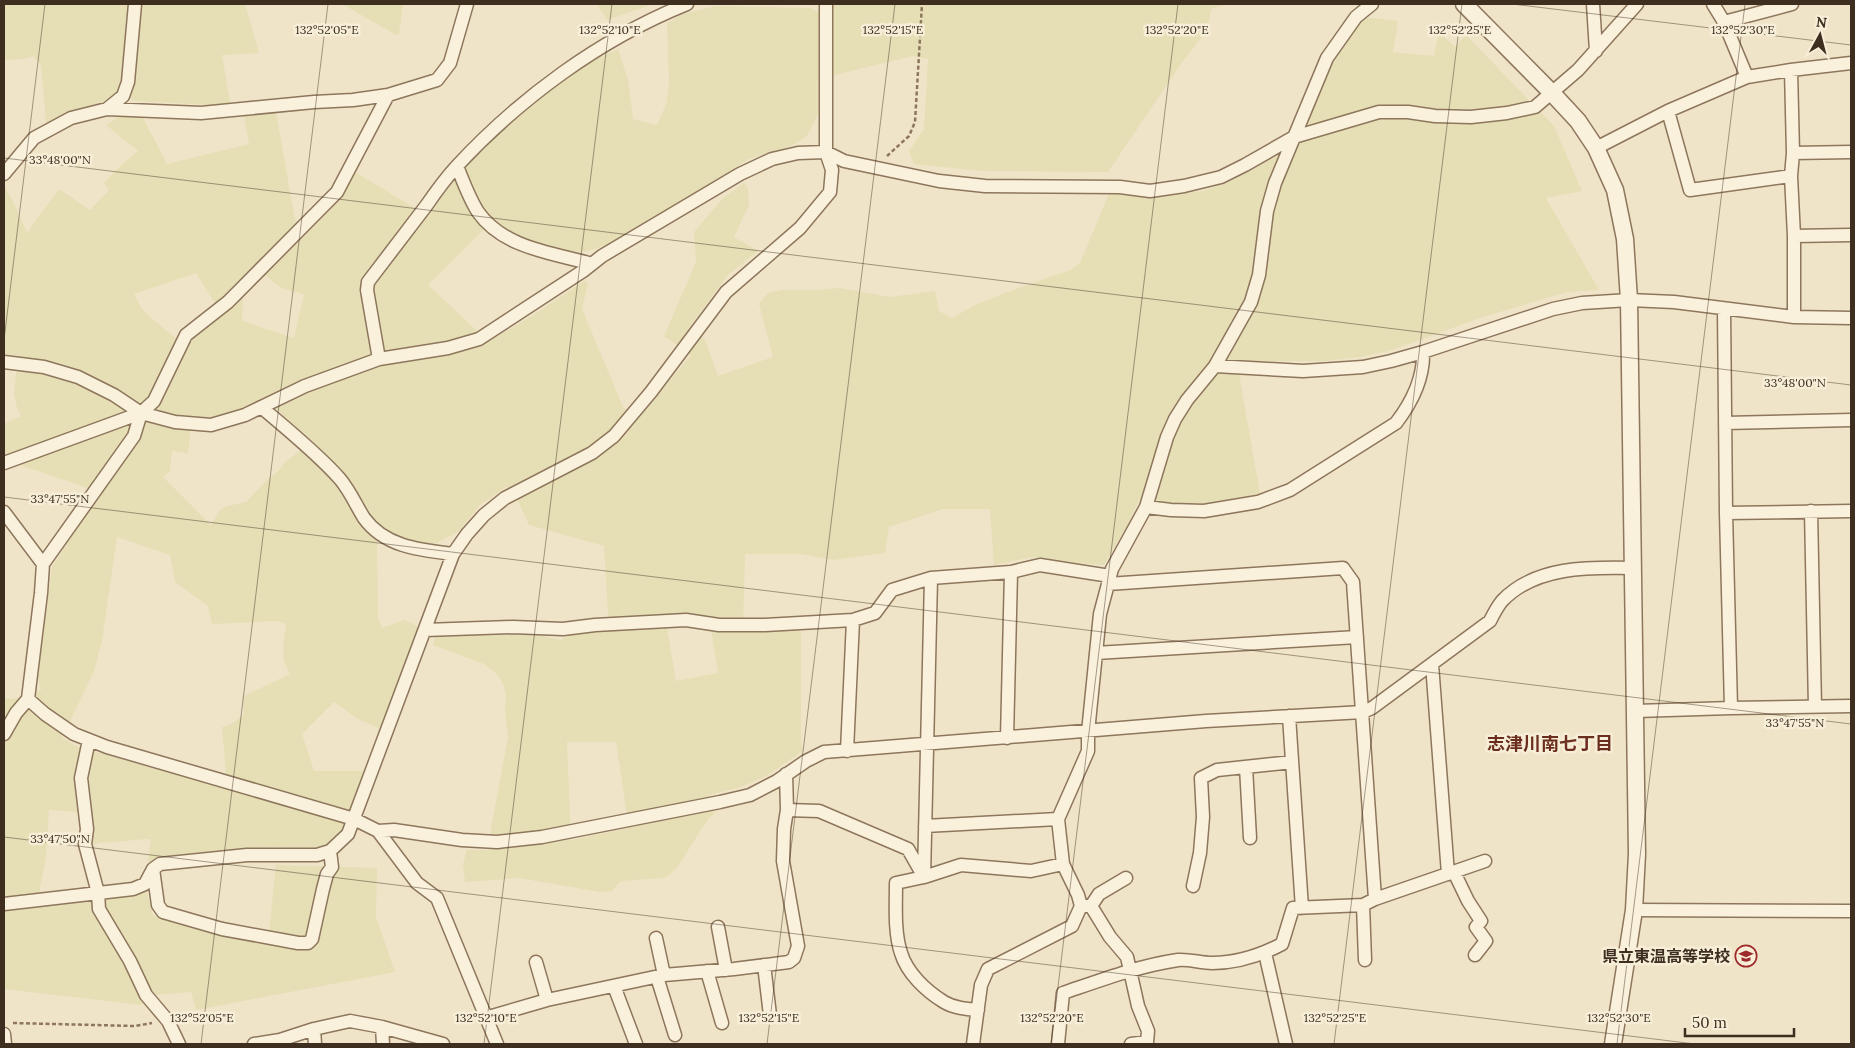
<svg xmlns="http://www.w3.org/2000/svg" width="1855" height="1048" font-family="Lora,'Noto Sans JP',serif">
<style>
.farmland{fill:#e6deb5;fill-rule:evenodd}
.lines{fill:none;stroke-linecap:round;stroke-linejoin:round}
.minor-casing{stroke:#8d765c;stroke-width:15}
.tertiary-casing{stroke:#8d765c;stroke-width:19}
.path{stroke:#8d765c;stroke-width:2.5;stroke-dasharray:4 2.5;stroke-linecap:butt}
.minor{stroke:#faf1dc;stroke-width:12}
.tertiary{stroke:#faf1dc;stroke-width:16}
.ticks{fill:none;stroke:#3d2e20;stroke-width:1;stroke-opacity:0.45}
.labels{text-anchor:middle;dominant-baseline:central;stroke-width:5;stroke-linejoin:round;paint-order:stroke}
.poi-label{font-size:16px;font-weight:bold;fill:#3d2e20;stroke:#f7eed8;text-anchor:end}
.neighbourhood-label{font-size:18px;font-weight:bold;fill:#6b2e1e;stroke:#f7eed8}
.ticks-label{font-size:12px;text-anchor:middle;fill:#3d2e20;stroke:#f7eed8;stroke-width:5;stroke-linejoin:round;paint-order:stroke}
</style>
<rect width="100%" height="100%" fill="#f0e4c8"/>
<path class="farmland" d="M4 4H245L259 53 222 55 230 102 227 106 137 101 114 94 99 105 88 107 49 123 46 122 41 65 33 56 24 59 4 60Z
M342 4H403L399 34 396 35Z
M597 4H653L607 20Z
M833 4H1230L1212 8 1206 32 1183 61 1108 172 983 171 914 164 909 151 924 129 928 59 913 56 818 79V114L807 136 791 146 749 159 621 240 585 252 567 251 519 238 496 223 483 208 473 192 465 169 492 140 555 85 588 63 618 49 628 80 633 119 657 125 667 102 669 81 667 23 683 14 716 6 810 8 818 12H833Z
M1365 17 1398 21 1393 52 1434 56 1439 32 1455 47 1466 35 1554 126 1582 191 1546 198 1599 290 1567 292 1483 317 1389 351 1360 357 1324 361H1244L1240 379 1260 494 1206 504 1157 503 1139 500 1128 524 1104 565 1088 564 1033 557 994 565 990 509H943L889 527 885 553 833 560 800 554H745L743 630 797 629 801 634V741L803 751 766 776 741 787 709 795 714 814 708 819 677 868 665 878 621 881 612 891 600 892 519 878 465 882 463 864 467 850H490L491 829 508 737 505 711 506 696 503 684 496 673 484 664 433 645 436 636 525 632 561 640 579 631H609L604 546 529 525 517 499 506 487 480 505 459 531 437 543 427 545 397 538 387 530 377 541 378 617 382 628 404 620 419 627 381 729 358 719 334 702 302 734 314 771H364L366 773 342 833 327 845 320 848 273 847 219 850 158 857 150 862 148 861 151 840 147 839 91 844 93 828 89 813 49 810 46 857 40 888 41 905 146 889 153 915 213 933 268 942 276 865 377 868 376 917 395 972 196 1010 191 992 155 995 141 1005 4 989V698L15 699 41 690 38 677 52 567 77 528 100 497 88 488 17 464 4 457V424L21 416 16 405 14 393 18 355 4 354V186L14 203 27 233 59 189 90 210 109 190 104 183 117 169 138 151 106 125 117 118 127 115 142 116 167 164 249 144 244 116 276 112 295 220 310 229 344 194 355 172 428 216 454 180 457 181 484 229 428 285 475 329 486 343 535 314 584 281 588 283 582 309 623 407 638 419 691 355 664 336 696 262 694 232 722 199 744 183 748 188 749 205 734 237 758 251 728 275 690 326 705 340 718 376 773 357 759 304 768 293 782 290H816L840 288 890 297 935 291 939 311 952 318 977 304 1005 293 1070 270 1080 263 1110 191 1139 196 1203 191 1227 183 1303 141 1308 121 1329 69 1340 50ZM255 267 281 288 304 294 294 338 242 321 243 298 234 289ZM196 273 221 313 195 336 188 344 177 339 152 319 142 309 134 294ZM265 398 311 443 285 462 279 470 264 483 246 502 227 506 220 510 211 525 163 477 170 471 172 451 188 453 192 416 207 418 218 416 242 409ZM117 537 170 555 175 582 208 606 212 624 276 621 286 624 283 647 284 661 290 674 242 697 244 714 232 724 222 727 226 773 222 788 79 747 62 738 94 671 102 640ZM665 615 709 617 718 673 676 681ZM567 742H616L629 828 571 840Z"/>
<g class="lines">
<g class="minor-casing">
<path id="minor" d="M1593 4 1596 51
M1713 4 1724 22 1747 77
M1724 22 1792 4
M1791 70 1793 153 1791 176 1794 236V317
M107 109 123 96 128 82 135 4
M1668 111 1690 190 1791 176
M1596 148 1668 111 1747 77 1791 70 1851 63
M1793 153 1851 152
M457 166C463 181 469 198 478 212 503 248 553 253 592 264
M4 174 34 138 71 118 107 109 201 113 314 102 353 100 388 95 437 80 450 63 467 4
M1794 236 1851 235
M1724 309 1726 513 1731 708
M379 359 367 290 368 282C387 257 406 232 426 206 435 193 445 179 456 167 520 98 600 39 687 4
M4 362 44 367 78 377 114 395 141 413 175 422 211 425 245 415 305 386 379 359 448 348 479 339 583 271 602 256 740 174 772 159 798 153 826 152 844 161 939 181 985 186 1120 187 1150 191 1184 186 1221 177 1245 165 1294 137 1379 112H1408L1435 116 1471 117 1507 113 1535 107 1578 70 1637 4
M1215 366 1303 371 1363 367 1391 361 1423 352 1553 309 1582 303 1629 300 1674 302 1794 317 1851 318
M261 407C287 429 318 454 340 479 350 491 356 505 364 518 385 547 420 550 453 554
M1725 423 1851 420
M4 463 141 413 154 401 186 335 228 302 337 192 388 95
M1146 507 1171 510 1204 511 1258 502 1290 490 1396 423C1412 402 1424 379 1423 352
M1811 511 1815 707
M4 512 43 564
M1726 513 1851 511
M931 578 924 877 896 883C896 905 894 932 901 953 907 973 926 991 944 1002 954 1008 966 1009 978 1010
M1108 584 1343 568 1353 582 1375 899
M425 630 513 627 563 629 595 625 686 620 719 625H765L853 620
M1096 653 1357 637
M1432 664 1448 874
M28 699 45 714 74 734 107 747 354 819 378 831 417 883 437 898 497 1044
M1636 711 1731 708 1851 706
M1289 716 1302 908
M4 734 16 713 28 699 41 593 43 564 134 436 141 413
M1007 738 1011 572
M89 740 81 778 87 829 85 844 98 893 99 909 130 961 146 995 168 1021 179 1044
M847 751 853 620 875 613 892 590 931 578 1011 572 1040 565 1110 576
M1246 767 1250 838
M787 810 819 811 908 849 924 877 961 865 1031 871 1063 864
M925 826 1058 819
M378 831 394 830 462 840 497 842 542 837 720 802 750 795 777 781 806 761 824 752 1206 721 1363 712 1372 708 1490 621C1493 615 1497 607 1502 601 1535 566 1589 567 1634 568
M153 869 158 905 163 912 222 929 298 943H308L312 939 323 889 327 874 332 867 330 851
M1454 872 1468 901 1481 921 1476 927 1486 941 1475 955
M1193 886 1200 853 1203 817 1201 778 1217 770 1292 762
M4 904 133 889 145 884 153 869 160 864 247 855H317L330 851 348 834 453 554 467 534 484 515 505 498 592 453 614 436 651 392 726 292 800 228 830 192 832 170 826 152V4
M1363 905 1365 960
M1081 906H1091L1110 937 1127 957 1138 1006 1148 1031 1147 1042 1131 1044
M1091 906 1099 894 1126 878
M1634 910 1851 911
M718 927 726 970
M656 938 664 975
M1265 953 1286 1044
M536 962 547 1000
M764 965 770 1015
M707 971 722 1023
M657 977 675 1035
M614 986 636 1044
M485 1018 547 1000 664 975 734 969 789 962 794 958 798 946 783 861 784 829 787 810 786 774
M382 1027 383 1044
M314 1029 315 1044
M4 1034 5 1044
M254 1044 280 1040 314 1029 350 1021 382 1027 443 1044
M973 1044 981 985 988 969 1072 926 1081 906 1078 895 1063 864 1058 819 1088 751V732L1100 614 1112 569 1146 507 1167 437 1175 419 1187 400 1215 366 1251 302 1259 275 1267 211 1275 183 1327 58 1356 17 1372 4
M1058 1044 1063 993C1101 980 1138 966 1178 960 1189 959 1201 963 1212 963 1236 963 1261 955 1282 944L1293 908 1363 905 1375 899 1485 861"/>
</g>
<g class="tertiary-casing">
<path id="tertiary" d="M1464 4 1552 93 1578 121 1596 148 1615 190 1625 239 1629 300 1637 854 1634 910 1613 1044"/>
</g>
<path class="path" d="M887 156 909 136 915 122 922 4
M13 1023 135 1026 152 1023"/>
<use href="#minor" class="minor"/>
<use href="#tertiary" class="tertiary"/>
</g>
<path class="ticks" d="M1512 4 1851 45M4 158 1851 385M4 340 45 4M4 497 1851 724M4 837 1695 1044M201 1044 328 4M484 1044 612 4M767 1044 895 4M1051 1044 1178 4M1334 1044 1462 4M1617 1044 1745 4"/>
<defs>
<g id="school-ring" transform="scale(1.125)"><circle r="9.5" fill="#f7eed8" stroke="#9e2a2b" stroke-width="1.5"/><path d="M0-5L7-2L0 1L-7-2ZM-4 1L0 2.5L4 1V4Q0 6-4 4Z" fill="#9e2a2b"/></g>
</defs>
<g fill-rule="evenodd">
<use href="#school-ring" x="1746" y="956"/>
</g>
<g class="labels">
<g class="poi-label">
<text x="1730" y="956">県立東温高等学校</text>
</g>
<g class="neighbourhood-label">
<text x="1550" y="743">志津川南七丁目</text>
</g>
</g>
<g class="ticks-label">
<text x="327" y="34">132°52'05"E</text>
<text x="610" y="34">132°52'10"E</text>
<text x="893" y="34">132°52'15"E</text>
<text x="1177" y="34">132°52'20"E</text>
<text x="1460" y="34">132°52'25"E</text>
<text x="1743" y="34">132°52'30"E</text>
<text x="60" y="164">33°48'00"N</text>
<text x="1795" y="387">33°48'00"N</text>
<text x="60" y="503">33°47'55"N</text>
<text x="1795" y="727">33°47'55"N</text>
<text x="60" y="843">33°47'50"N</text>
<text x="202" y="1022">132°52'05"E</text>
<text x="486" y="1022">132°52'10"E</text>
<text x="769" y="1022">132°52'15"E</text>
<text x="1052" y="1022">132°52'20"E</text>
<text x="1335" y="1022">132°52'25"E</text>
<text x="1619" y="1022">132°52'30"E</text>
</g>
<rect width="1855" height="1048" fill="none" stroke="#3d2e20" stroke-width="10"/>
<g transform="translate(1820 35) rotate(7)" stroke="#f7eed8" stroke-width="4" paint-order="stroke">
<path d="M0-4L9 19L0 12L-9 19Z" fill="#3d2e20"/>
<text y="-8" font-size="14" font-weight="bold" text-anchor="middle" fill="#3d2e20">N</text>
</g>
<path d="M1685 1028v8h109v-8" fill="none" stroke="#3d2e20" stroke-width="2.5"/>
<text x="1692" y="1028" font-size="15" fill="#3d2e20" stroke="#f7eed8" stroke-width="4" paint-order="stroke">50 m</text>
</svg>
